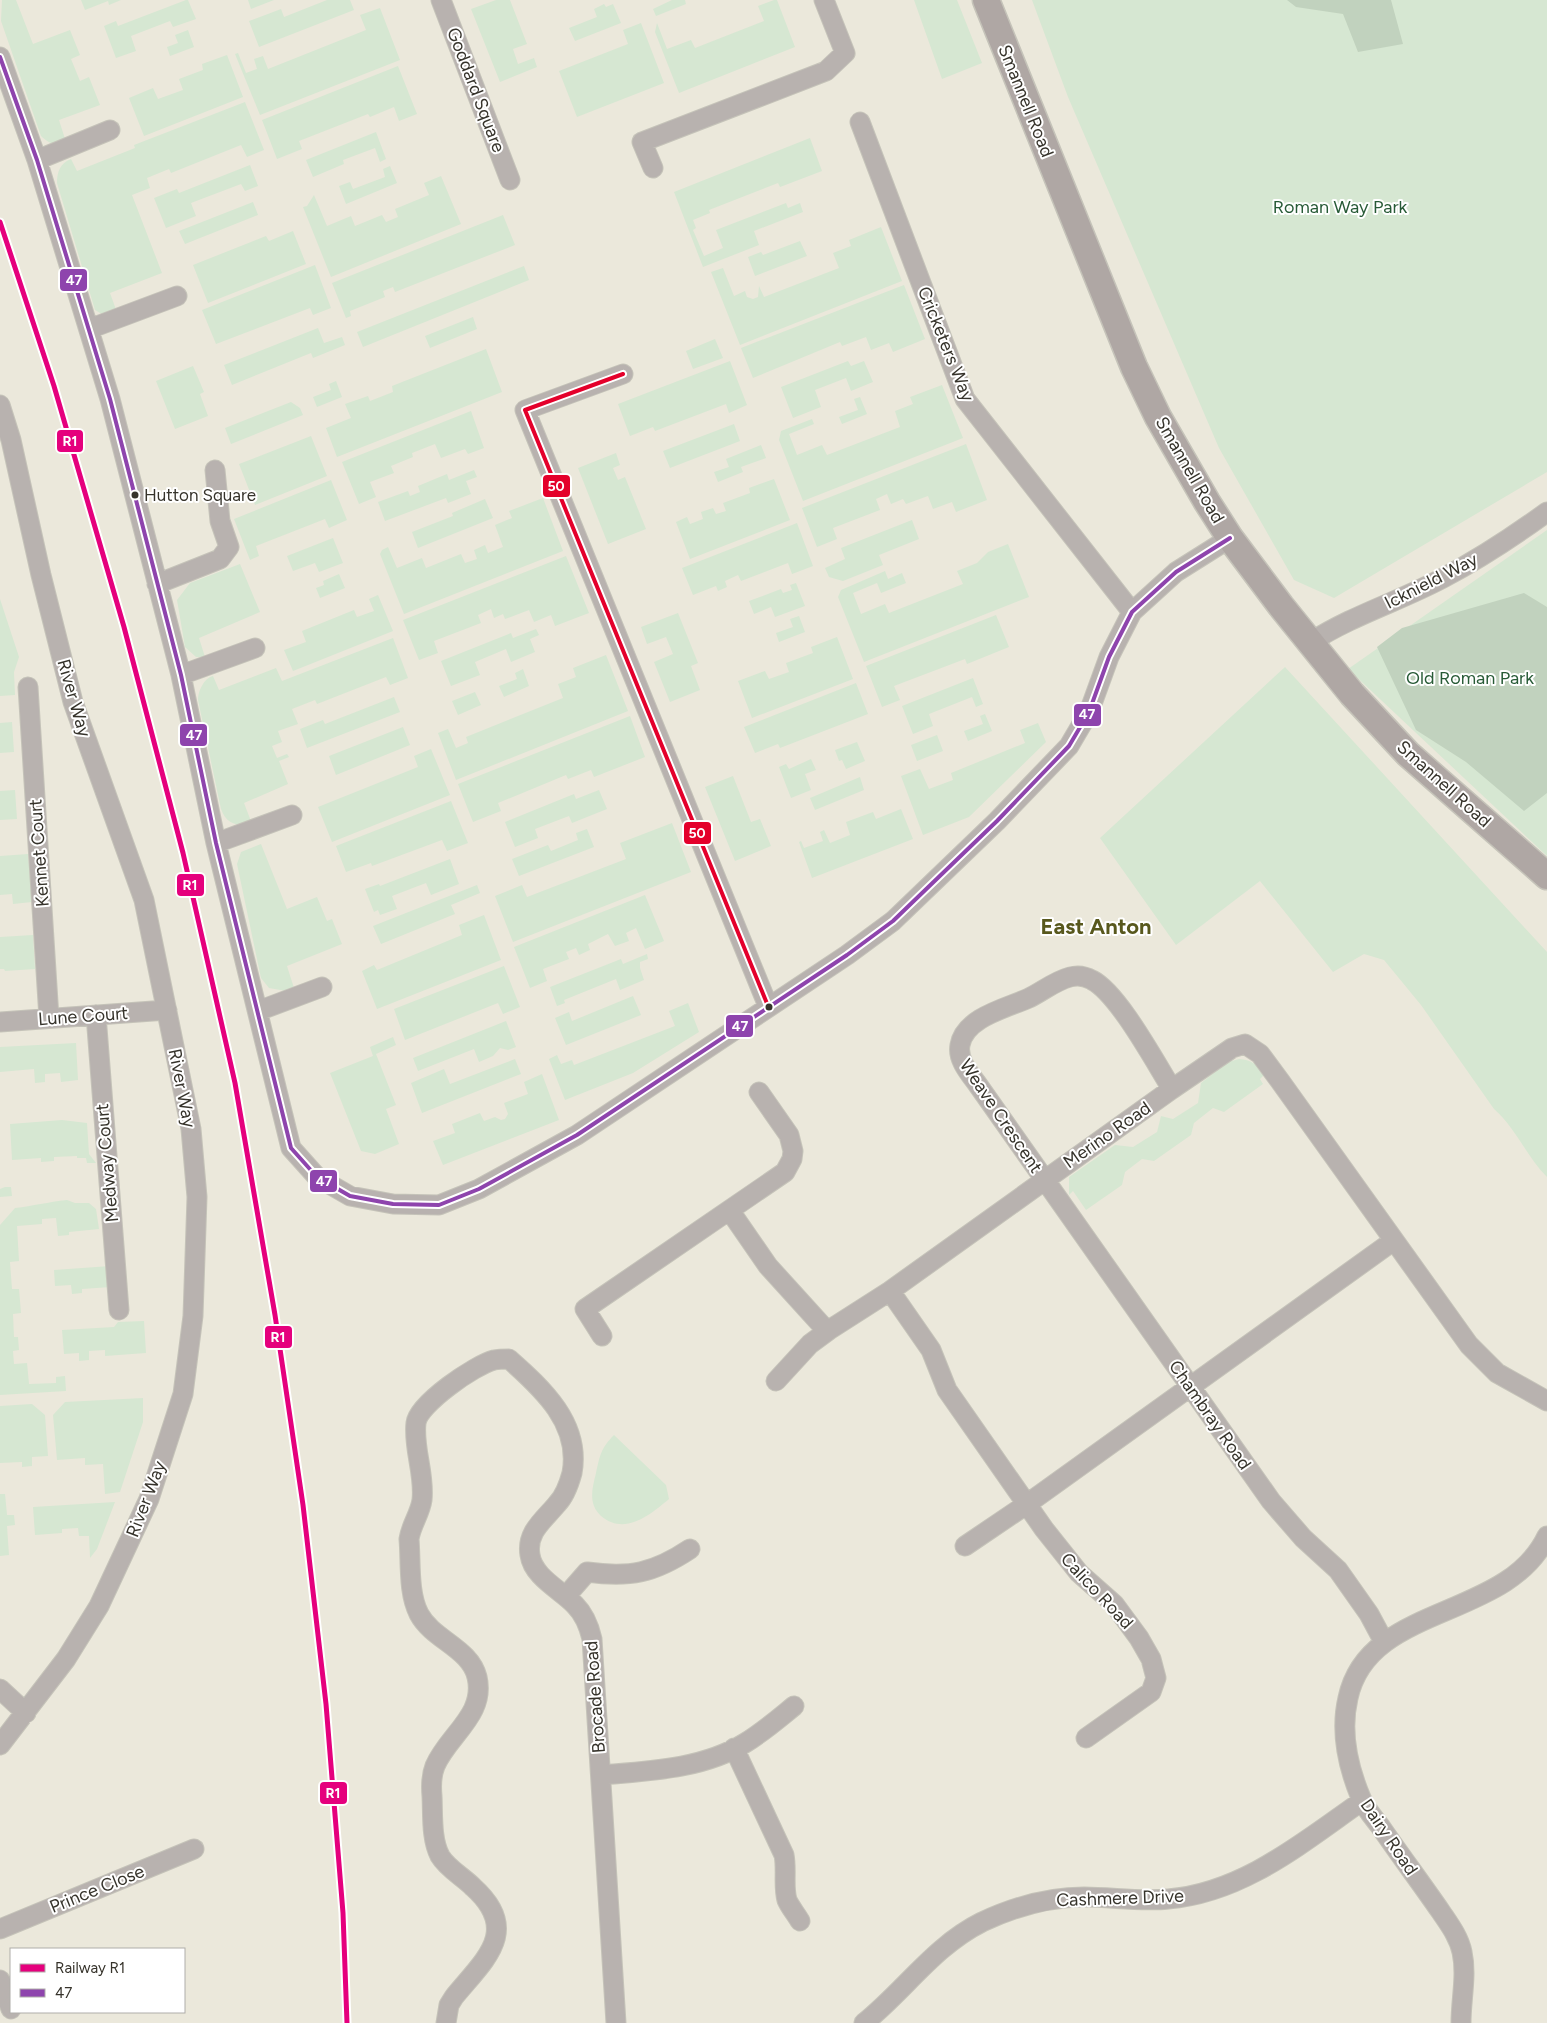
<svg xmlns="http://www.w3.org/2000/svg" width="1547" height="2023" font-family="Figtree,sans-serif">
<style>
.green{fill:#d6e7d2}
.forest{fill:#c1d2be}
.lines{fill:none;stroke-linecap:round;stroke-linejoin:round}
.street-casing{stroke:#c5c3b9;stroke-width:21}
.secondary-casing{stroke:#c5c3b9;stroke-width:29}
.street{stroke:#b8b2af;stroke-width:19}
.secondary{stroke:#afa7a4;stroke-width:26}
.bus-1-casing{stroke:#fff;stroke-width:8}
.bus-2-casing{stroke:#fff;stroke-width:8}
.bus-1{stroke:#8e44ad;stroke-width:4}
.bus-2{stroke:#e4002b;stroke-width:4}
.rail-1-casing{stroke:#fff;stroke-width:9}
.rail-1{stroke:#e5007d;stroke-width:5}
.bus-dot{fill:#36332b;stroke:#fff;stroke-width:2}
.labels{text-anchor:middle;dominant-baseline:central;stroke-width:4;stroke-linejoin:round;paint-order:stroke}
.bus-label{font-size:17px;fill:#36332b;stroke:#fff;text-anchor:start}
.street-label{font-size:18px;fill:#36332b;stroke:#fff}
.park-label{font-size:18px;fill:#275a36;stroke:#fff}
.district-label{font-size:22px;font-weight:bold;fill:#58581d;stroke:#fff}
.line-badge{stroke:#fff;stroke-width:2}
.badge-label{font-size:14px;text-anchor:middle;font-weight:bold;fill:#fff}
</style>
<rect width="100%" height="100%" fill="#ebe8db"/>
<path class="green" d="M2 0H16L33 44 70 30 80 55 71 59 80 81 89 77 100 105 59 120 66 142C57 147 48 143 41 136L1 21Z
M81 0H121L109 5 108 1 85 10Z
M186 0H188L196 19 173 27 170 21 131 36 136 51 116 58 104 26 116 21 118 26Z
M248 0H274L251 9Z
M327 0H350L354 10 259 47 249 21 281 9 284 17Z
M496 0H510L527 44 513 49 518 64 534 58 537 67 500 82 471 9Z
M672 0H685L686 4 656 16 653 9Z
M774 0H777L795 47 679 93 655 32 657 23 667 49 691 40 695 48 764 21 758 6Z
M914 0H957L982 63 942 79Z
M1032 0H1547V472L1334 598 1294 580 1219 448 1068 97Z
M604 4 606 7 613 4 621 23 575 41 569 28 597 17 594 9Z
M380 8 400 60 260 115 235 54 238 53 246 73 257 69 254 59 263 56 268 69 366 30 360 15Z
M641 23 664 83 577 117 559 71 628 44 623 30Z
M188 30 194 47 170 56 167 47 178 43 175 35Z
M227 55 243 97 144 136 129 98 153 88 158 99 183 90 179 79 203 70 202 64Z
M398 66 417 114 399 121 394 107 370 117 368 114 299 141 302 149 277 159 262 120Z
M245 102 264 150 247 157 241 145 171 173 169 169 147 178 150 188 132 195 162 273 110 293 118 315 102 314 95 310 57 183C57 172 60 163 71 159L77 171 135 148 134 145Z
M376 132 386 159 380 162 375 148 343 160 344 164 313 177 306 160Z
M810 138 822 171 780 187 778 183 709 210 710 213 693 220 696 228 693 230 704 256 723 248 716 230 786 203 788 208 800 203 803 212 754 231 759 245 703 267 674 192Z
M250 165 258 186 245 191 241 184 191 203 196 216 166 228 154 198 177 189 179 193Z
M390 166 397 183 346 204 339 186 350 182 353 189 385 177 383 169Z
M441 176 461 224 331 277 303 207 307 206 314 195 327 226 351 216 355 226 382 215 386 222 398 217 395 209 429 195 424 183Z
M253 202 258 215 185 244 179 231Z
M503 215 515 245 395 292 393 287 383 291 385 297 350 311 351 316 346 318 332 283Z
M881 227 902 281 740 345 711 272 723 268 734 296 745 291 747 297 753 299 758 297 759 286 764 297 839 268 833 253 851 246 849 240Z
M293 231 306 264 208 303 193 265 266 236 269 241Z
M800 241 807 256 755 276 748 257 761 252 763 255Z
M315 265 331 308 313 315 310 308 216 344 202 310Z
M524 266 529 280 363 347 357 332Z
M904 285 925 339 893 352 889 343 871 350 866 337 842 346 840 342 753 378 741 348Z
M473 317 477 329 430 348 425 336Z
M318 328 324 343 342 337 345 345 313 358 311 353 232 385 224 365Z
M715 339 723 358 693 369 686 351Z
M486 349 502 392 337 457 326 428 351 418 345 404 368 396 370 401 393 392 392 386Z
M730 361 747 405 729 413 726 404 655 431 653 427 630 436 618 404Z
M848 361 851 366 864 361 873 382 851 391 846 378 815 390 821 407 793 418 781 387Z
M193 366 204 392 200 394 208 416 175 429 156 381Z
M336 381 342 397 317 407 313 397 331 390 329 384Z
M942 385 963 438 803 501 779 440 781 431 812 419 814 424 789 434 797 455 822 445 827 455 900 427 895 411 913 404 910 397Z
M860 397 867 414 842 424 839 417 858 410 854 399Z
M291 402 300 408 303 415 231 444 225 428Z
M471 411 484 448 468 454 465 449 441 458 435 444 412 453 413 457 391 466 394 473 370 482 376 497 359 504 342 462Z
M734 424 740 441 670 468 663 451Z
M311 436 327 476 255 505 239 464Z
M966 444 987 500 956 512 952 502 933 509 928 496 906 504 903 499 891 504 887 494 876 499 880 510 833 528 837 539 817 547 802 508Z
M761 445 766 458 741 467 743 472 718 482 714 472 729 467 726 459Z
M616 453 620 465 613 468 618 480 625 477 646 529 608 544 578 468Z
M474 470 477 477 466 481 471 494 448 503 446 498 385 521 378 502 408 491 410 496 420 492 418 486 447 474 449 480Z
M774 479 790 520 690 559 676 522 687 517 690 524 703 519 701 512 713 508 716 514 726 511 723 503 750 493 749 488Z
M331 480 347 520 329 528 325 519 256 546 259 556 250 560 234 519Z
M543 498 563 551 404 614 380 554 382 550 388 547 397 568 422 558 426 568 461 554 465 563 477 559 474 550 485 545 488 553 503 547 495 525 512 518 509 511Z
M485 499 493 518 418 548 412 532 453 516 452 513Z
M912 520 919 539 879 555 883 565 843 581 829 577 825 568 845 559 841 548Z
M797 523 813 566 792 574 788 563 741 581 738 575 725 581 727 587 718 591 716 586 693 595 682 568Z
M1547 530V856L1348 669Z
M333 538 343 563 319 572 315 563 293 571 287 556Z
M1008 544 1029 597 864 662 838 597 841 590 885 571 888 579 902 573 906 583 881 593 877 583 853 593 861 614 885 604 889 613 963 584 957 571 977 563 988 552Z
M566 556 589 613 555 626 551 615 534 622 529 610 505 619 503 614 494 618 491 609 478 615 481 623 434 641 438 653 419 660 403 620Z
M240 564 260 612 199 638 205 657H196L185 647 177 600 190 583Z
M339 574 345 588 320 598 316 588 324 585 323 581Z
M796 583 805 606 775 617 771 607 754 614 749 601 781 589 783 593 792 590 790 585Z
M378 595 393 631 293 671 284 650 306 642 302 631 354 610 357 617 374 611 369 599Z
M0 599 19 657 14 672 15 695 0 696Z
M678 613 698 663 691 666 700 690 670 702 654 662 673 654 666 637 647 644 641 627Z
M996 615 1009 647 967 664 965 659 894 686 900 700 882 707 866 666Z
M799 616 805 632 779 642 776 633 793 627 790 619Z
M536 629 539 635 530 639 535 652 511 662 506 649 475 662 480 675 451 686 441 661 511 633 513 638Z
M837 637 853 679 752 718 738 681 765 671 769 679 789 672 786 663 813 653 811 647Z
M393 638 408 678 390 685 386 677 317 704 315 700 292 709 298 724 278 731 282 742 272 746 277 758 287 754 289 757 279 761 288 784 244 803 252 824C237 826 227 825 221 809L198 700C198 691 204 678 213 676L219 690 276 668 282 681Z
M606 655 628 711 456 780 438 733 448 729 456 748 468 743 466 737 563 698 558 684 576 677 573 668Z
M1285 667 1547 952V1177C1526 1156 1516 1128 1494 1109L1421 1005 1384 960 1364 954 1333 972 1260 881 1176 945 1100 838Z
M523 669 529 686 504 697 499 686 517 679 515 673Z
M973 678 983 704 976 707 972 697 929 714 933 726 913 734 902 706Z
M856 683 868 714 780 748 778 744 755 753 744 727Z
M475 692 481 705 458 715 452 701Z
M394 697 400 712 307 748 300 729 323 720 325 724Z
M985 714 992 731 968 741 964 731 983 724 980 716Z
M630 716 645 757 594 777 591 770 568 779 566 775 498 803 501 811 473 822 458 784Z
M12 722 14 752 0 753V723Z
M1038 723 1046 742 969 817 923 835 901 776 920 769 929 789 953 780 951 773 1025 743 1020 730Z
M403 727 410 745 336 775 329 756Z
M937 735 943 751 917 761 911 745Z
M857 742 865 761 846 769 842 760 839 761 835 750Z
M431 749 450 795 332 842 318 807 418 767 414 756Z
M811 759 816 770 805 774 811 790 791 798 779 767 786 764 789 769Z
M733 776 751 822 760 819 771 846 735 861 705 787Z
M860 777 864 790 815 810 810 798Z
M15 790 17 819 0 820V791Z
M599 790 607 809 572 823 569 816 535 829 538 838 515 847 505 822 574 794 576 799Z
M451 801 468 843 447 851 442 840 372 866 371 863 346 872 336 846Z
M901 809 913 839 812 878 799 842 801 841 804 848 823 841 820 832 824 830 830 843 850 835 846 822 873 812 876 819Z
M672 823 691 872 513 942 495 896 522 885 527 897 626 859 620 843Z
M587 829 594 847 519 876 512 859 548 845 551 851 578 840 576 833Z
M261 844 287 909 317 897 327 921 332 919 342 944 287 966 294 988 286 991 269 988 261 978 237 864 241 852Z
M28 854 32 902 13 904 12 894 0 895V856Z
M450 859 459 884 431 895 426 883 392 896 397 909 380 915 378 910 374 912 365 889 379 884 380 886Z
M477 885 480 893 451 905 455 914 381 944 373 926Z
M645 895 664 941 645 949 636 928 626 933 629 941 615 946 608 934 588 944 590 950 579 955 576 948 566 952 569 959 543 969 547 981 530 988 514 947Z
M484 915 501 960 377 1009 362 971 374 965 377 970 462 935 459 925Z
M33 935 35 969 5 971 4 969H0V937Z
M647 954 648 959 640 962V968L644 980 620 990 616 979 564 1000 565 1003 557 1006 550 987 621 959 623 964Z
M504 966 520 1007 503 1014 498 1003 405 1040 394 1009Z
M633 996 641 1015 566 1045 555 1018 569 1012 572 1021Z
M688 1003 699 1032 633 1073 565 1100 549 1059 557 1055 561 1064 572 1060 574 1065 675 1026 669 1011Z
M506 1021 516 1047 508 1050 500 1048 493 1056 479 1062 474 1049 418 1071 413 1058Z
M393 1037 396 1045 376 1054 396 1105 386 1109 399 1144 375 1154 361 1151 330 1073 373 1056 370 1047Z
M76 1043 78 1080 61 1082 60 1073 45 1074V1082L35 1083 34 1069 0 1072V1047Z
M515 1059 521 1074 422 1113 411 1083 444 1069 450 1084Z
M1239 1059C1251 1060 1257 1064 1265 1074L1260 1079 1263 1084 1224 1112 1213 1108 1194 1123 1191 1135 1154 1161 1142 1159 1125 1172 1122 1185 1086 1210 1073 1191 1069 1195V1177L1115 1145 1133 1147 1157 1132 1161 1116 1173 1119 1198 1103 1201 1083 1228 1062Z
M542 1074 559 1120 443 1165 433 1141 455 1133 452 1124 480 1113 484 1121 495 1117 501 1120 505 1119 508 1114 504 1103 528 1094 524 1082Z
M62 1120 87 1123 89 1154 96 1163H87L86 1158H77V1156L54 1157V1161L41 1162V1158L12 1160 10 1124Z
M5 1187H11L12 1196 0 1197V1189Z
M67 1200 75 1203H89L96 1209 99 1229 69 1232V1235L58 1236 56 1218 42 1219V1224L17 1226 19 1261 10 1262 12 1289H19L21 1313 13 1314 14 1337H18L19 1350 13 1351 14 1364 27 1363 29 1384 56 1383V1377L65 1376 66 1391 0 1395V1225L15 1208C33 1206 48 1202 67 1200Z
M110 1266 111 1287 82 1289V1293L72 1294 71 1285 55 1286 54 1270Z
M144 1321 146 1353 105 1356V1350L89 1351V1360L79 1361V1353L64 1354 62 1330 114 1327 118 1322Z
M143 1398V1422L120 1492 105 1494 103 1464 85 1465V1458L57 1460 53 1415 65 1402Z
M32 1404 45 1415 48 1456 32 1457V1466L22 1467V1462L0 1463V1406Z
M614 1435 666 1485 669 1499C650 1515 625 1536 601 1516 588 1504 592 1489 596 1473 600 1455 601 1448 614 1435Z
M0 1494H5L7 1515H14L15 1525 7 1526 9 1555 0 1556Z
M115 1502 97 1549 90 1558 89 1536H79L78 1528 62 1529V1533L35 1535 33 1507Z"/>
<path class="forest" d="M1287 0H1391L1403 44 1358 52 1343 14 1296 7Z
M1524 593 1547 607V793L1524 811 1466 762 1416 730 1377 647 1402 628Z"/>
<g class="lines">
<g class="street-casing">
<path id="street" d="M441 0 510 180
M0 57 37 160 110 399 181 675 216 843 291 1148 317 1177 350 1196 393 1204 439 1205 479 1189 577 1135 847 955 893 921 997 821 1069 746 1089 712 1109 657 1132 612 1176 572 1230 538
M860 122 965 399 1132 612
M37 160 110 130
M653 168 642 142 826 71 845 53 824 0
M89 329 177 296
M623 374 525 410 768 1006
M0 405 11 440 41 575 73 702 144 900 191 1129 197 1197 193 1316 183 1394 149 1499 99 1606 66 1659 0 1745
M157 584 220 559 229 547 220 521 215 470
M1311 642C1353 615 1400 601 1443 578 1479 559 1514 536 1547 512
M181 675 255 648
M28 687 49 1018
M216 843 292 815
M258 1011 322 987
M96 1015 119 1310
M0 1022 167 1010
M1172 1089C1155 1062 1118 993 1092 980 1085 976 1077 975 1070 977 1055 981 1043 991 1029 998 1007 1008 965 1017 960 1045 957 1060 970 1074 978 1085L1271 1501 1303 1538 1338 1570 1369 1614 1384 1642
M730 1211 768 1266 827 1331
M890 1291 931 1350 947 1390 1044 1529 1079 1573 1114 1604 1139 1638 1151 1659 1156 1678 1151 1692 1086 1738
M602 1336 585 1309 785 1172 792 1159 793 1151 789 1135 759 1092
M776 1381 810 1344 829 1330 890 1291 1172 1089 1232 1048 1245 1044 1260 1054 1280 1081 1469 1345 1497 1373 1547 1401
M965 1546 1027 1504 1393 1241
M566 1596 587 1572C630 1578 654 1573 690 1549
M0 1689 26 1713
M734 1748 784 1855C787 1870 783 1886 787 1900 790 1907 796 1914 800 1921
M601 1775C649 1771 703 1769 745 1743 763 1732 778 1719 794 1706
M0 1929 194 1849
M0 1980 11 2009
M446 2023 449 2005 454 1997C484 1960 522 1931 473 1887 463 1877 447 1868 440 1856 431 1839 433 1814 432 1796 431 1785 431 1776 435 1766 448 1735 486 1715 477 1677 470 1648 433 1640 419 1614 408 1593 411 1562 409 1539 411 1525 420 1514 422 1500 425 1474 413 1448 416 1423 418 1404 475 1365 494 1360 499 1359 504 1359 509 1359 543 1389 581 1424 572 1473 569 1484 565 1496 557 1504 544 1520 526 1532 530 1555 533 1577 561 1590 575 1605 584 1614 589 1626 592 1639L616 2023
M864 2023C905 1990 934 1946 982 1922 1014 1907 1049 1897 1084 1897 1112 1897 1140 1902 1168 1899 1243 1893 1303 1842 1362 1801
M1461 2023C1461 1999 1467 1975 1462 1952 1459 1937 1449 1924 1441 1912 1421 1883 1400 1855 1380 1826 1373 1817 1365 1808 1361 1798 1348 1767 1340 1732 1348 1698 1368 1603 1507 1621 1547 1536"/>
</g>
<g class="secondary-casing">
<path id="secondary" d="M986 0 1134 367 1158 417 1207 502 1230 538 1281 606 1352 694 1408 754 1547 876"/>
</g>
<use href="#street" class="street"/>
<use href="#secondary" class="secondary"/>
<g class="bus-1-casing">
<path id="bus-1" d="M0 57 37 160 110 399 181 675 216 843 291 1148 317 1177 350 1196 393 1204 439 1205 479 1189 577 1135 847 955 893 921 997 821 1069 746 1089 712 1109 657 1132 612 1176 572 1230 538"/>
</g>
<g class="bus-2-casing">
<path id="bus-2" d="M623 374 525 410 768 1006"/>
</g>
<use href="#bus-1" class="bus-1"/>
<use href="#bus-2" class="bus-2"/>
<g class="rail-1-casing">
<path id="rail-1" d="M0 222 54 386 124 627 183 853 235 1083 275 1315 303 1505 326 1704 343 1913 347 2023"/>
</g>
<use href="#rail-1" class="rail-1"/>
</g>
<g class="bus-dot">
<circle cx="135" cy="495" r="4.5"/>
<circle cx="769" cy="1007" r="4.5"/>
</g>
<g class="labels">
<g class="bus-label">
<text x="144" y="495">Hutton Square</text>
</g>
<g class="street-label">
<text transform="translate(476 90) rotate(69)">Goddard Square</text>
<text transform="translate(1026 101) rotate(68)">Smannell Road</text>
<text transform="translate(946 344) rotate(68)">Cricketers Way</text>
<text transform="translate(1190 470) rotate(60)">Smannell Road</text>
<text transform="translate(1431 581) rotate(-27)">Icknield Way</text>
<text transform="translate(74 698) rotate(74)">River Way</text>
<text transform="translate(1444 784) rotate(42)">Smannell Road</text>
<text transform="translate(39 853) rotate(-94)">Kennet Court</text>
<text transform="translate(83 1016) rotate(-4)">Lune Court</text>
<text transform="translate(182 1088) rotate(79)">River Way</text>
<text transform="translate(1001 1116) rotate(56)">Weave Crescent</text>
<text transform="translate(1107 1135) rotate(-35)">Merino Road</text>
<text transform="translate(107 1163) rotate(-95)">Medway Court</text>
<text transform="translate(1210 1415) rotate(55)">Chambray Road</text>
<text transform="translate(146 1499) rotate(-69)">River Way</text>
<text transform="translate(1097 1591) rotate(47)">Calico Road</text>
<text transform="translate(595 1697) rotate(-94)">Brocade Road</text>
<text transform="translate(1389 1837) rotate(56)">Dairy Road</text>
<text transform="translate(97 1889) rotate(-22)">Prince Close</text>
<text transform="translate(1120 1898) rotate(-2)">Cashmere Drive</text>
</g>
<g class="park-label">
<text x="1340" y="207">Roman Way Park</text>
<text x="1470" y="678">Old Roman Park</text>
</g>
<g class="district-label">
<text x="1096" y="926">East Anton</text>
</g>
</g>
<g class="line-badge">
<rect x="59" y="268" width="29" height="24" rx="5" fill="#8e44ad"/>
<rect x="56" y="429" width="28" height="24" rx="5" fill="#e5007d"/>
<rect x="542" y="474" width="29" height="24" rx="5" fill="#e4002b"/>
<rect x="1073" y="703" width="29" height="24" rx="5" fill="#8e44ad"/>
<rect x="179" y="723" width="29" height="24" rx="5" fill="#8e44ad"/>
<rect x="683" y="821" width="29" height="24" rx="5" fill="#e4002b"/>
<rect x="176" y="873" width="29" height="24" rx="5" fill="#e5007d"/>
<rect x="725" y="1014" width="29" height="24" rx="5" fill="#8e44ad"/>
<rect x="309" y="1169" width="29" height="24" rx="5" fill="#8e44ad"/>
<rect x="264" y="1325" width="29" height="24" rx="5" fill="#e5007d"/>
<rect x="319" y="1781" width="29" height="24" rx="5" fill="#e5007d"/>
</g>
<g class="badge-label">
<text x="74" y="285">47</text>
<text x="70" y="446">R1</text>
<text x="556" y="491">50</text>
<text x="1087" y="719">47</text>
<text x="194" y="740">47</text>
<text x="697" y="838">50</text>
<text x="190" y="890">R1</text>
<text x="740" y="1031">47</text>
<text x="324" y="1186">47</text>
<text x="278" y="1342">R1</text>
<text x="333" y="1798">R1</text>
</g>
<rect x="10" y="1948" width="175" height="65" fill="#ffffff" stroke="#afadaa"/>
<rect x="20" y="1964" width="25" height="8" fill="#e5007d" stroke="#afadaa"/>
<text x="55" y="1973" font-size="15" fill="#36332b">Railway R1</text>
<rect x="20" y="1989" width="25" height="8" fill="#8e44ad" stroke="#afadaa"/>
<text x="55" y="1998" font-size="15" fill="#36332b">47</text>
</svg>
